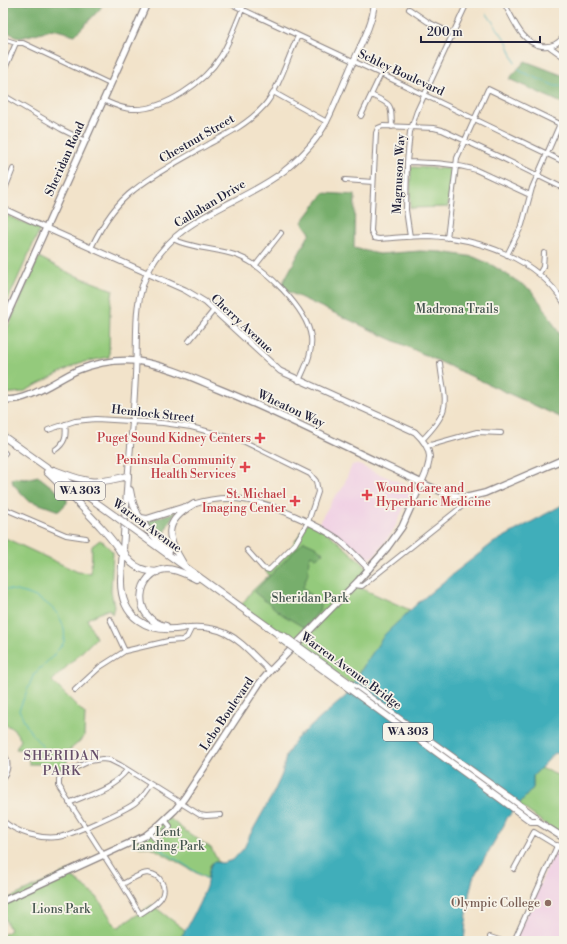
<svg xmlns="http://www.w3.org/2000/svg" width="567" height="944" font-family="'Libre Bodoni',serif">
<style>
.built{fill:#f0d0e4}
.green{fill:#94ca7c;stroke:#5b765c}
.forest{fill:#77ae6c;stroke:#4c6854}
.water{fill:#3faeba;stroke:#30687a}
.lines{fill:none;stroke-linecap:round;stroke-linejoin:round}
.stream{stroke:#3faeba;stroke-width:1}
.minor-casing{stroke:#8a8282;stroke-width:6}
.tertiary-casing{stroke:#8a8282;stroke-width:7}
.secondary-casing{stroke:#8a8282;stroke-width:8}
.primary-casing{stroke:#8a8282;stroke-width:8}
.minor{stroke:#fff;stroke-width:4}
.tertiary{stroke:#fff;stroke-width:5}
.secondary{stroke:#fff;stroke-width:5.5}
.primary{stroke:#fff;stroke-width:6}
.primary-bridge-casing{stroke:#8a8282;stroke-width:8;stroke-linecap:butt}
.primary-bridge{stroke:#fff;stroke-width:6}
.health-dot{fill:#e0444e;stroke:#f7f3e8;stroke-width:1.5}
.education-dot{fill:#8d6e63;stroke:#f7f3e8;stroke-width:1.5}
.labels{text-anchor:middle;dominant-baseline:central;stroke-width:3.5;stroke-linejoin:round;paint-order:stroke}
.shield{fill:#f7f3e8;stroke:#62616f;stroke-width:1}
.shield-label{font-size:11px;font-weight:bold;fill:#22223b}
.street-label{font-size:12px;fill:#22223b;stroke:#f7f3e8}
.park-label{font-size:12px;fill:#44544e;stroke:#f7f3e8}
.health-label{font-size:12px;fill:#be3a42;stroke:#f7f3e8;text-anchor:end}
.education-label{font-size:12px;fill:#785e54;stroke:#f7f3e8;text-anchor:end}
.neighbourhood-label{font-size:13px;letter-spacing:1px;fill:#664e69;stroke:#f7f3e8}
</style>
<rect width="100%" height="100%" fill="#f7f3e8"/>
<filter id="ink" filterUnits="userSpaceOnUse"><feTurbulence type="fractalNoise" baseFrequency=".025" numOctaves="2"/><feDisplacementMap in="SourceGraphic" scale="8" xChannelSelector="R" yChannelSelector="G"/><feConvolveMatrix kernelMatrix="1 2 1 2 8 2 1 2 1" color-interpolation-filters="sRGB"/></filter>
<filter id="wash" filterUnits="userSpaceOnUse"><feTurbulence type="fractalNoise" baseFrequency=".012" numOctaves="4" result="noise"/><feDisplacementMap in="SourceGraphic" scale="16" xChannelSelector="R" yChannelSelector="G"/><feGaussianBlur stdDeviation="0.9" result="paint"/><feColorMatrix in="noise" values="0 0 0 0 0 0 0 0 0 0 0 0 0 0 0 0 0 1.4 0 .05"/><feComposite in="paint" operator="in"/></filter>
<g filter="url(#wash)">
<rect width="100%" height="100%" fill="#f2e3ca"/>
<path class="built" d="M356 464 413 488 393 531 376 554 367 560 364 559 342 540 318 524 335 496 342 489 352 465Z
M557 846 564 848V941H514Z"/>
<path class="green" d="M411 167 452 169 448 207 410 208Z
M3 214 40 229 3 311Z
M39 257 69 273 113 290 110 309 109 357 79 363 23 392 4 394 3 338Z
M308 522 327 532 369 569 354 585 410 610 365 664 352 685 240 607 251 592 269 575 265 570H269L288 552Z
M3 537 78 572 91 573 92 546 100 540 103 542 113 552 111 590 114 607 112 614 109 609 87 619 96 638 52 681 85 714 84 736 78 743 67 752V766L60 770 53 767H46L43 764H29L28 750 16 749 21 740 13 728 3 724Z
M541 768 564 778V838L518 804 533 788V776Z
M168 817 184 830 211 848 219 863 215 862 210 865 207 879 151 847H139L135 840Z
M69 871 72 877 97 897 117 928 152 905 185 930 179 941H3V935L10 930 3 914V901Z"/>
<path class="forest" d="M3 3 6 4 7 3H103L100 9 75 35 53 29 20 38 3 30Z
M525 61 564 76V104L509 79Z
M324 193 355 195 354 248 379 254 420 251 441 252 474 257 492 265 531 290 545 309 564 342V419L280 288 310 233 302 222Z
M38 476 67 499V503L59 511 28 500 13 484 12 479 15 478 26 479Z
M178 511C169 520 165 527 165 540 156 536 150 530 145 522Z
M304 541 315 546 323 553 316 558 311 555 309 559 308 573 303 587 320 605 319 611 305 628 283 615 254 592Z"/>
<path class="water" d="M564 504V755L555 753 533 776V788L507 818 504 825 473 878 469 895 464 941H179C189 924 199 906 206 887 208 879 208 870 212 863L215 862 222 863 233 860 244 848 250 835 273 794 282 774 286 756 296 739 346 696 365 664 385 634 419 602 454 573 493 543Z"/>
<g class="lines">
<path class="stream" d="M487 14 507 42 515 63
M518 68 522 72 555 86H564
M3 589C28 591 58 602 64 629 65 633 64 638 64 642L53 656 34 674 19 710C23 717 26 726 31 733 39 744 45 744 45 759
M146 840 207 879"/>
</g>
</g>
<g filter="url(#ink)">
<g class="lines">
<g class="minor-casing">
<path id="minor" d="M229 3 385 76 564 162
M504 3C514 20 521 43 542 46 552 47 558 44 564 36
M409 9 428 22 453 34
M3 39 16 43H23L110 84
M550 47 564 57
M3 73 16 43
M381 74 371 95C393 105 391 104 392 127
M273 92 327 122
M3 95 61 129 85 141
M103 100C112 104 122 109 132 109 164 111 205 82 221 56 231 40 237 20 245 3
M361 116 371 95
M407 162C430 163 454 163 476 170L530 195
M345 180 373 182
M564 190 561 187 502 158 442 130 434 128 383 126 378 128 376 133 371 231 374 238 379 239C395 238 412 236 428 236 478 238 537 258 564 303
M3 194 13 169
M3 208 46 228
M410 237 406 210 407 162 410 132 417 111 467 3
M447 238 457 158 488 89 558 123 559 126 532 188 522 225 507 255
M173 239C192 249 217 248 238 256 264 266 307 309 311 337 313 353 305 367 299 381
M91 248C101 227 115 204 134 190 157 172 184 158 209 144 228 134 249 123 264 106 279 89 288 57 298 36
M255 266 281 233
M539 274 543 267 544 253
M3 307 10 310
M189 341 214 310
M48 430 75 421 96 419 163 423 191 427 225 436 245 442 310 474 316 481 318 492 308 522 295 544 269 570 263 568 247 550
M423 439C454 407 444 402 440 363
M427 446 477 432 501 433
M55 450C65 443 67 436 65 424
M3 455 5 453
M3 508 66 535 86 538
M354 585 362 586 460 508 468 497
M110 619 125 651
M75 690 100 667 125 651 168 641 182 640 187 637 192 627
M3 753C9 760 9 770 3 777
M69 803C89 794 114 787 127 770
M3 821C18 833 39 839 58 837 69 836 126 810 135 803 141 798 146 791 150 784
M150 833 154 838H157L169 829 170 826 165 820
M514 869 534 832 557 846 514 941
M122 884 140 914C151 907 171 897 161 881 159 876 153 874 148 873 139 873 130 881 122 884L59 786V779L62 774 90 761 102 759 110 760 120 765 200 815 206 816 221 815
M490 937 502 941"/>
</g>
<g class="tertiary-casing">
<path id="tertiary" d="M46 228 185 290 205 302 280 371 415 432C434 450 432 460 422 482
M128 476C131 438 135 400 136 362 137 332 134 299 148 272 177 215 237 207 284 171 300 158 318 139 327 121 335 105 342 87 349 71 357 52 374 23 374 3
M194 504C232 492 262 501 297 517 311 523 325 530 338 539 349 548 359 559 369 569
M183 628C229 623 239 642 270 671"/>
</g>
<g class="secondary-casing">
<path id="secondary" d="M3 324 147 3
M3 399C26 404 57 379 78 370 96 363 117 359 137 361 165 365 191 377 217 388 274 411 329 439 384 465 406 475 428 487 450 495L468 497 485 493 564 459
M3 901 145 836 159 825 175 810 185 797 259 684 270 671 358 581 387 548 402 527 422 482"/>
</g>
<g class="primary-casing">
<path id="primary" d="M3 436 115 516
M54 470C88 483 93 485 128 476
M47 472C64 488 81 506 97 523 106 533 116 543 122 555
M128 476 121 579C120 618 148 634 183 628
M130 490C134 517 149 533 169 551
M138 515 141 518 147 519 185 507
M130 527 278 634 284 636
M124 551C129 566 142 571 157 572
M184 565C167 537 161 523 194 504
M166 626C130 619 136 571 167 569 177 569 187 575 196 579
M352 685 518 804 534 816 537 821 564 838
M557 846 564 848"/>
</g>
<use href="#minor" class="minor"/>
<use href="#tertiary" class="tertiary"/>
<use href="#secondary" class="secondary"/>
<use href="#primary" class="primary"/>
<g class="primary-bridge-casing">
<path id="primary-bridge" d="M115 516 130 527
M284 636 352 685
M281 639 531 821H537"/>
</g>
<use href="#primary-bridge" class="primary-bridge"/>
</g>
</g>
<g class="health-dot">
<path d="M258 432h4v4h4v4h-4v4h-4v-4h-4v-4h4z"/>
<path d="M243 461h4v4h4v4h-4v4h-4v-4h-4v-4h4z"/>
<path d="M365 489h4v4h4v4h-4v4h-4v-4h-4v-4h4z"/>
<path d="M293 495h4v4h4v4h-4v4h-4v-4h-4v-4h4z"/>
</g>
<circle class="education-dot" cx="548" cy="903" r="4"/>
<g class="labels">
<g class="shield">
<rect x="55" y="482" width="50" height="18" rx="3"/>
<rect x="383" y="723" width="50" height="18" rx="3"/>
</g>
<g class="shield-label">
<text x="80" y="491">WA 303</text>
<text x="408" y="732">WA 303</text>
</g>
<g class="street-label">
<text transform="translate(401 73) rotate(25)">Schley Boulevard</text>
<text transform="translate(197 139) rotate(-30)">Chestnut Street</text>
<text transform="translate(65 159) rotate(-66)">Sheridan Road</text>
<text transform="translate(399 174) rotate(-87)">Magnuson Way</text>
<text transform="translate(210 204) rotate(-31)">Callahan Drive</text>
<text transform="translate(242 324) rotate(43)">Cherry Avenue</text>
<text transform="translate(291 409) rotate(25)">Wheaton Way</text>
<text transform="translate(153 414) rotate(6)">Hemlock Street</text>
<text transform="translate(147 526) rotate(36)">Warren Avenue</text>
<text transform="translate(351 671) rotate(36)">Warren Avenue Bridge</text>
<text transform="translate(227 714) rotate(-56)">Lebo Boulevard</text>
</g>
<g class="park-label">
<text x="457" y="309">Madrona Trails</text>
<text x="310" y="598">Sheridan Park</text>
<text x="168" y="832">Lent<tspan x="168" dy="14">Landing Park</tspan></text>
<text x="61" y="909">Lions Park</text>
</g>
<g class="health-label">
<text x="251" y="438">Puget Sound Kidney Centers</text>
<text x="236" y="460">Peninsula Community<tspan x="236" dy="14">Health Services</tspan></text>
<text x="376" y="488" text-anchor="start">Wound Care and<tspan x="376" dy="14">Hyperbaric Medicine</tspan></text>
<text x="286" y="494">St. Michael<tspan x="286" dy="14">Imaging Center</tspan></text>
</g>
<g class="education-label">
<text x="540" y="903">Olympic College</text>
</g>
<g class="neighbourhood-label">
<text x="62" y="756">SHERIDAN<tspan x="62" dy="15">PARK</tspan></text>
</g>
</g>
<rect width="567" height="944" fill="none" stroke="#f7f3e8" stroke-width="16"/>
<path d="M421 36v6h119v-6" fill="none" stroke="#22223b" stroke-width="2"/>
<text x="427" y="36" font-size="12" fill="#22223b" stroke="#f7f3e8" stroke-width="3" paint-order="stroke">200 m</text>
</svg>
